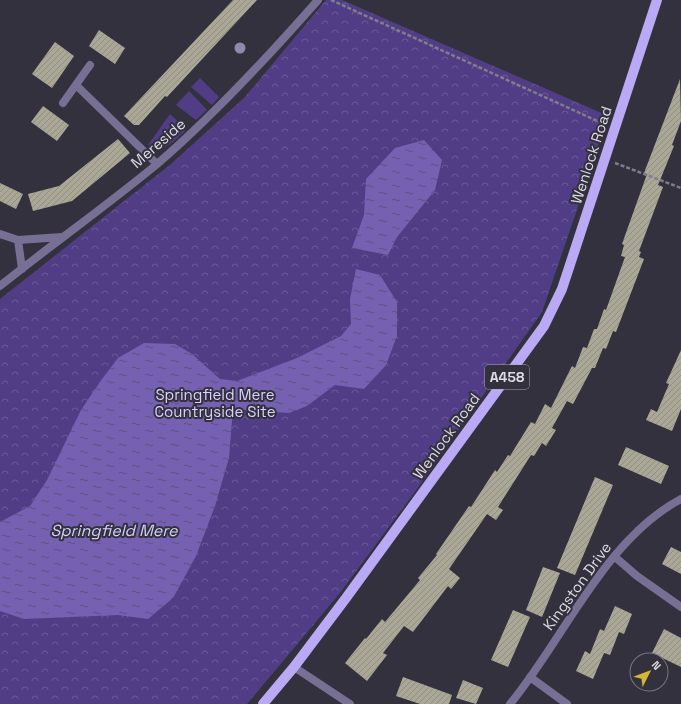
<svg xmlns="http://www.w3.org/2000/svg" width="681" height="704" font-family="'Space Grotesk',sans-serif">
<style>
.grass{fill:#513d86}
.park{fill:url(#park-crowns)}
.water{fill:url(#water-ripples)}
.building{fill:url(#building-hatch)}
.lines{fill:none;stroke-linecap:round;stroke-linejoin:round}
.path{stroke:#807d89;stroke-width:2.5;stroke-dasharray:4 2;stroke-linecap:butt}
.minor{stroke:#777094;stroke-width:8}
.primary{stroke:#baaaf5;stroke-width:10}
.tree{fill:#8f8aa9}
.labels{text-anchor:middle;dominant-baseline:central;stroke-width:4;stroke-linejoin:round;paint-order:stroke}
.shield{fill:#34313f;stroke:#aaa8b2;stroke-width:1}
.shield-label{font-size:14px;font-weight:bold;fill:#dddbe4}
.street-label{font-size:15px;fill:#dddbe4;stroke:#34313f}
.park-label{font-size:15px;fill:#dad2ff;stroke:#34313f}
.water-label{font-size:16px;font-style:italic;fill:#d7cffb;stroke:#34313f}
</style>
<defs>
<pattern id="park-crowns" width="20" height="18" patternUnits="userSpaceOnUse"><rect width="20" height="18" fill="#513d86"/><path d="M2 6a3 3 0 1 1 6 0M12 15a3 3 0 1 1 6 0" fill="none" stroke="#6a5897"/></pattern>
<pattern id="water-ripples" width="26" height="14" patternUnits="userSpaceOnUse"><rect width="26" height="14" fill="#7560b1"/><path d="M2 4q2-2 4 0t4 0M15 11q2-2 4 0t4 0" fill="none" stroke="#5e5280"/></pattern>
<pattern id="building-hatch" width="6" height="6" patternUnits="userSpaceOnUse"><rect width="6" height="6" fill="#aba796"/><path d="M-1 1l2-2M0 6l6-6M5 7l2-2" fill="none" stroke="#918e82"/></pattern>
</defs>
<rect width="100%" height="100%" fill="#34313f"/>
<path class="grass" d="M200 78 219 97 212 105 191 87Z
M189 91 207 110 196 120 176 105Z
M170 114 184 127 185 131C174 141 163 154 148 145Z"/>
<path class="park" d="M326 0H342L606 115 596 154 542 312 417 489 340 593 247 704H0V299L171 164 245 97Z"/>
<path class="water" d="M424 140 442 160 435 190 397 237 388 255 352 248 364 215 366 179 395 148Z
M356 269 380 275 397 302V336L386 365 364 389 335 385 307 406 289 413 233 409 229 458 215 506 196 556 173 598 148 619 118 615 24 619 0 611V522L30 506 47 480 81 410 102 379 118 358 144 343 175 344 192 354 220 379 237 381 297 358 341 336 351 324 350 299Z"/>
<path class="building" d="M233 0H257L167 97 165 96 139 125H134L124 116Z
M99 30 125 48 115 64 89 46Z
M55 42 74 56 52 88 32 74Z
M680 79 681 121 672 145 674 146 658 185 663 187 639 251 641 252 639 257 644 259 616 332 613 331 606 349 603 348 595 368H592L573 404 567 401 552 428 556 430 546 446 542 443 534 456 531 455 498 507 503 510 496 520 487 514 449 569 460 578 451 589 448 586 413 632 404 626 383 653 387 655 367 681 345 663 365 638 366 639 382 619 385 622 420 580 418 578 437 555 436 554 469 506 471 507 495 470 497 472 508 455 510 456 531 422 535 424 545 404 551 408 572 366 575 368 583 347 587 348 594 329H597L604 309 606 310 625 257 621 256 624 245 622 244 647 174 644 173Z
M43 106 69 125 57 141 31 122Z
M118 139 130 153 72 201 33 211 28 194 59 186Z
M0 183 23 194 16 209 0 201Z
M681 350V409L672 431 646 420 651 409 657 412 669 384 666 383Z
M626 447 669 466 661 484 618 465Z
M595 477 613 485 575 575 557 568Z
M671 547 681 552V574L662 564Z
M543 567 560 573 542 617 526 610Z
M615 606 632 614 624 634 619 632 610 655 604 653 593 679 576 671 585 651 590 654 600 629 604 631Z
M513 610 530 617 508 667 491 660Z
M664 629 681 638V667L652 653Z
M403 677 452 695 449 704H420L396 696Z
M463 680 483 688 476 704 456 698Z"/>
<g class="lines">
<path class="path" d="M331 0 604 124
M615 163 681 188"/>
<path class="minor" d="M76 85 157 164
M63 103 90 65
M0 234 18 240 62 237
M18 240 22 269
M0 286C51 245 105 207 156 165 214 115 267 58 318 0
M615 557 637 576 681 607
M294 667 350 704
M530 677 567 704
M510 704C564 639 604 540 681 499"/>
<path class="primary" d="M263 704 294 667 346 598 544 326 562 289 657 0"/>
</g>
<circle class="tree" cx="240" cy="48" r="5.5"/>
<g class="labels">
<rect class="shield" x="485" y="365" width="44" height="24" rx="3"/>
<g class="shield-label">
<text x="507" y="377">A458</text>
</g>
<g class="street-label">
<text transform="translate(158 143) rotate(-41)">Mereside</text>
<text transform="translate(591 155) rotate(-72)">Wenlock Road</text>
<text transform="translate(446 436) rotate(-54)">Wenlock Road</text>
<text transform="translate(577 586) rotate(-54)">Kingston Drive</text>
</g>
<g class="park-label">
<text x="215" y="394">Springfield Mere<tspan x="215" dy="17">Countryside Site</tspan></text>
</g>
<g class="water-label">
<text x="114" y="530">Springfield Mere</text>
</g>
</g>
<g transform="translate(649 672) rotate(48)"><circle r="19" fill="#34313f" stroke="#787581"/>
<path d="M0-3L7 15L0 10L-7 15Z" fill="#d2b736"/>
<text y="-6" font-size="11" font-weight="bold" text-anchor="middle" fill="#dddbe4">N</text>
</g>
</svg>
